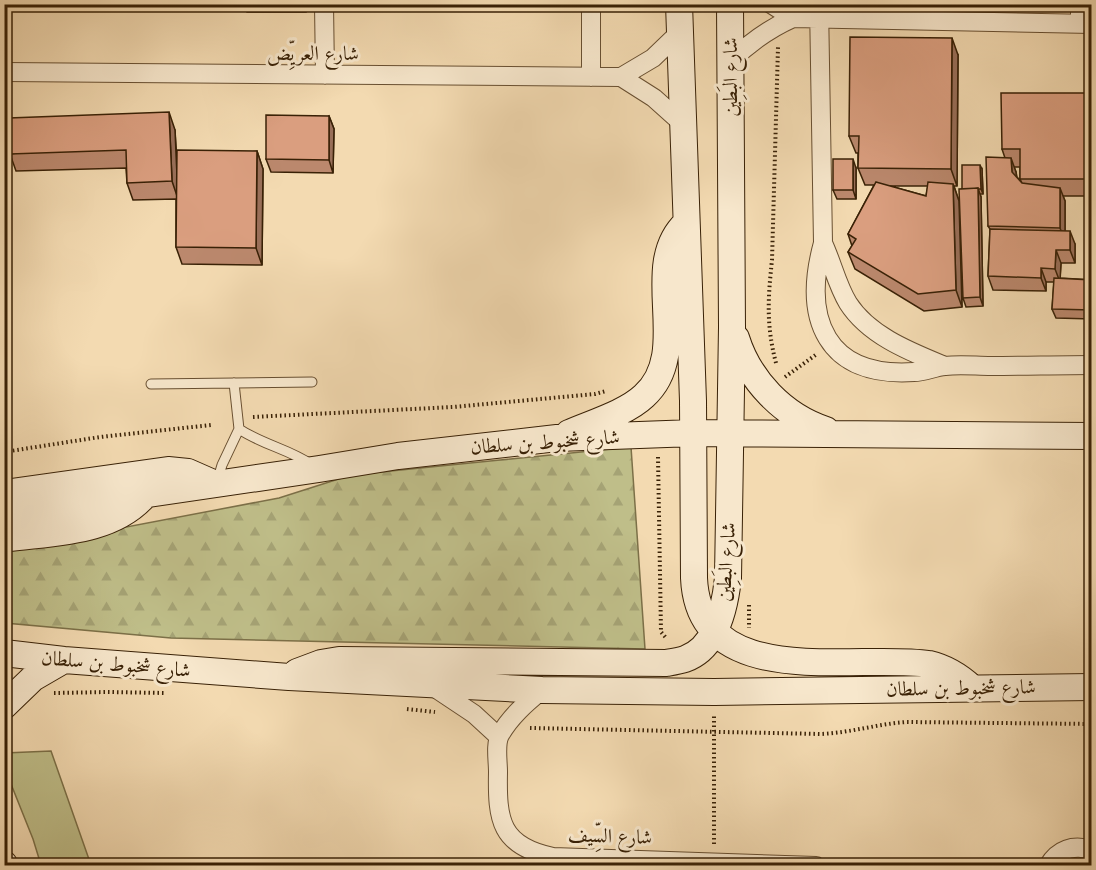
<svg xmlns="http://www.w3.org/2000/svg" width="1096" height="870" font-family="Cardo,Amiri,serif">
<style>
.green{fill:#bfbe89;stroke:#7c7048;stroke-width:1.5}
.forest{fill:url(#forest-firs);stroke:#7c7048;stroke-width:1.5}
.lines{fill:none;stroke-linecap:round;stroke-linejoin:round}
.lane-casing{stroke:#684f31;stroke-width:11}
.street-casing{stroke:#684f31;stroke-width:20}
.secondary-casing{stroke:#392106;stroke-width:28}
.path{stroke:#392106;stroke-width:4;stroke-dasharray:1.5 3;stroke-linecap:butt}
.lane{stroke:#f7e7cc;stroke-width:9}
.street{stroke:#f7e7cc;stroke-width:18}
.secondary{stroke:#f7e7cc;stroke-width:26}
.wall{fill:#bb886d;stroke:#392106;stroke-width:1.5;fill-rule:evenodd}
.shaded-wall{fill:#996f59;stroke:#392106;stroke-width:1.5}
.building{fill:#da9e7f;stroke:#392106;stroke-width:1.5}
.labels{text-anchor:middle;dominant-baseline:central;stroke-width:6;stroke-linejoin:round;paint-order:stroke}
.street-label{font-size:20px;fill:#392106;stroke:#f7e7cc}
</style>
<defs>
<pattern id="forest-firs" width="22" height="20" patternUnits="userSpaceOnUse" patternTransform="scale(1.5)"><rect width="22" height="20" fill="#bfbe89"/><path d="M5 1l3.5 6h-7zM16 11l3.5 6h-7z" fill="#a5a375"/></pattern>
</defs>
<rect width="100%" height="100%" fill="#f3dab1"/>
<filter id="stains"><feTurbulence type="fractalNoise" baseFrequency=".00333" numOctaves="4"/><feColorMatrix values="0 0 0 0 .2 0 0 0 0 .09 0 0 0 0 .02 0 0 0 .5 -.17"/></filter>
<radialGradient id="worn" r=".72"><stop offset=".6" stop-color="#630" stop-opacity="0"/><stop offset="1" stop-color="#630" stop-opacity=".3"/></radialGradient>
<path class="green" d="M51 751 91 865H41L33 839 5 769V753Z"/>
<path class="forest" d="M631 447 645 649 171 638 5 623V550L279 498 351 475Z"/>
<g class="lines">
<g class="lane-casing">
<path id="lane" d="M151 384 312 382
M239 429C263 445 289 449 312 465
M217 482 222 465 239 429 234 383"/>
</g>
<g class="street-casing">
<path id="street" d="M324 4 325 75
M591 4V77
M771 4 793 18
M819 4 823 243C802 319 826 378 914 372 925 372 934 367 945 366 960 364 976 366 991 366 1024 366 1058 365 1092 365
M1080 4V23
M730 62C749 43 768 29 793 18L1092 24
M4 72 621 77 653 58 679 33
M621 77 654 98 683 124
M823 243C832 262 837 285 848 303 869 336 911 352 945 366
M432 686 474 714 499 737
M542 690C526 703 510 717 500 735 495 744 498 761 498 772 497 820 500 846 553 857L816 866
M1048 866C1058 849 1073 844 1092 850"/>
</g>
<g class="secondary-casing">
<path id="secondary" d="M679 4 693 401 694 578C699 693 855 653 929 664 946 668 959 676 972 688
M736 338C749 380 783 416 826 430
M569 433C592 423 626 413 644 396 694 351 639 267 686 223
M4 493 168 470 188 472 213 483
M4 515 319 469 398 456 557 438 694 433 1092 436
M4 539C52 532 111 534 145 495
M4 653 64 660 289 677 542 690 714 692 1092 687
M297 672 321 663 339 660 666 663C672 662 679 661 685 659 716 648 725 607 728 578L732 327 730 4
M4 706 33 678 64 660
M4 864 5 866"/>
</g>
<path class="path" d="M776 363C766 325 768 298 772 260L778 47
M785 377 817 354
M253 417 453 407 595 394 606 391
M4 452 100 437 211 425
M658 457 661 632 667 639
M749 605V628
M54 693 107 692 166 693
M407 709 435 712
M530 728 820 734C850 733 877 724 906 722L1092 724
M714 844V714"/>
<use href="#lane" class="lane"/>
<use href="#street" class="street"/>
<use href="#secondary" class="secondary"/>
</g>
<path class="wall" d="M130 4H155V6L131 5Z
M245 4H306V12H247Z
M958 55 957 186H954L959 201 962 307 924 311 855 269 848 252 852 246 848 234 874 185H865L858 168V153H856L849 136ZM890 186H928L926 196Z
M1092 93V196H1063L1065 201V231L1075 244V263H1061L1060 278 1092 280V319L1056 318 1052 309 1054 282H1046V291L993 290 988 276 990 229 988 226 1005 158 1002 149ZM1014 167H1020V179L1022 183 1017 177 1016 172Z
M329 116 334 129 333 173 271 172 266 159Z
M175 130 177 162 257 151 263 169 262 265 182 264 176 247V199L133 200 127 183 126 168 16 171 10 154Z
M856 168V199H837L833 190Z
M982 169 983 194H980L981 197 983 306 966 307 963 298 962 189Z"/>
<path class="shaded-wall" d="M952 38 958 55 957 186 951 169Z
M169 112 175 130 178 199 172 181Z
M329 116 334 129 333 173 329 160Z
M4 131 6 136V214L4 210Z
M257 151 263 169 262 265 256 248Z
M1011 158 1016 172 1017 186 1012 172Z
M853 159 856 168V199L853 190Z
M980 165 982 169 983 194 981 189Z
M953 184 959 201 962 307 956 290Z
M978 188 981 197 983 306 980 297Z
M1060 188 1065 201V241L1060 228Z
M1070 231 1075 244V263L1070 250Z
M1056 250 1061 263 1060 282 1055 269Z
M1041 268 1046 282V291L1041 278Z"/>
<path class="building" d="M850 37 952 38 951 169 858 168 859 136H849Z
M1001 93H1092V179H1020V149H1002Z
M169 112 172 181 127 183 126 150 10 154 9 118Z
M266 115 329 116V160L266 159Z
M177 150 257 151 256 248 176 247Z
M986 157 1011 158 1012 172 1022 183 1060 188V228L988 226Z
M833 159H853V190H833Z
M962 165H980L981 189H978V188L962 189Z
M876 182 926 196 928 182 953 184 956 290 918 294 848 252 856 239 848 234Z
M978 188 980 297 963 298 959 189Z
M990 229 1070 231V250H1056L1055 269 1041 268V278L988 276Z
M1054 278 1092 280V310L1052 309Z"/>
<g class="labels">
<g class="street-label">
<text x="313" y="53">شارع العريِّض</text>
<text transform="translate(730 77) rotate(-90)">شارع البَطِين</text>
<text transform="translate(545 442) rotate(-4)">شارع شخبوط بن سلطان</text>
<text transform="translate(726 562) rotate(-86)">شارع البَطِين</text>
<text transform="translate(116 664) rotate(5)">شارع شخبوط بن سلطان</text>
<text transform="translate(961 688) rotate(-1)">شارع شخبوط بن سلطان</text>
<text transform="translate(610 836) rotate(2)">شارع السِّيف</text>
</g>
</g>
<rect width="1096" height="870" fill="none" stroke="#f3dab1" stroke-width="24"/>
<rect x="6" y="6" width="1084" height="858" fill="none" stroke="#392106" stroke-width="3"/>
<rect x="12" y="12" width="1072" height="846" fill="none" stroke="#392106" stroke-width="1.5"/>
<rect width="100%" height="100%" filter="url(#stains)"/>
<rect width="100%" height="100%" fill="url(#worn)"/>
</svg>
